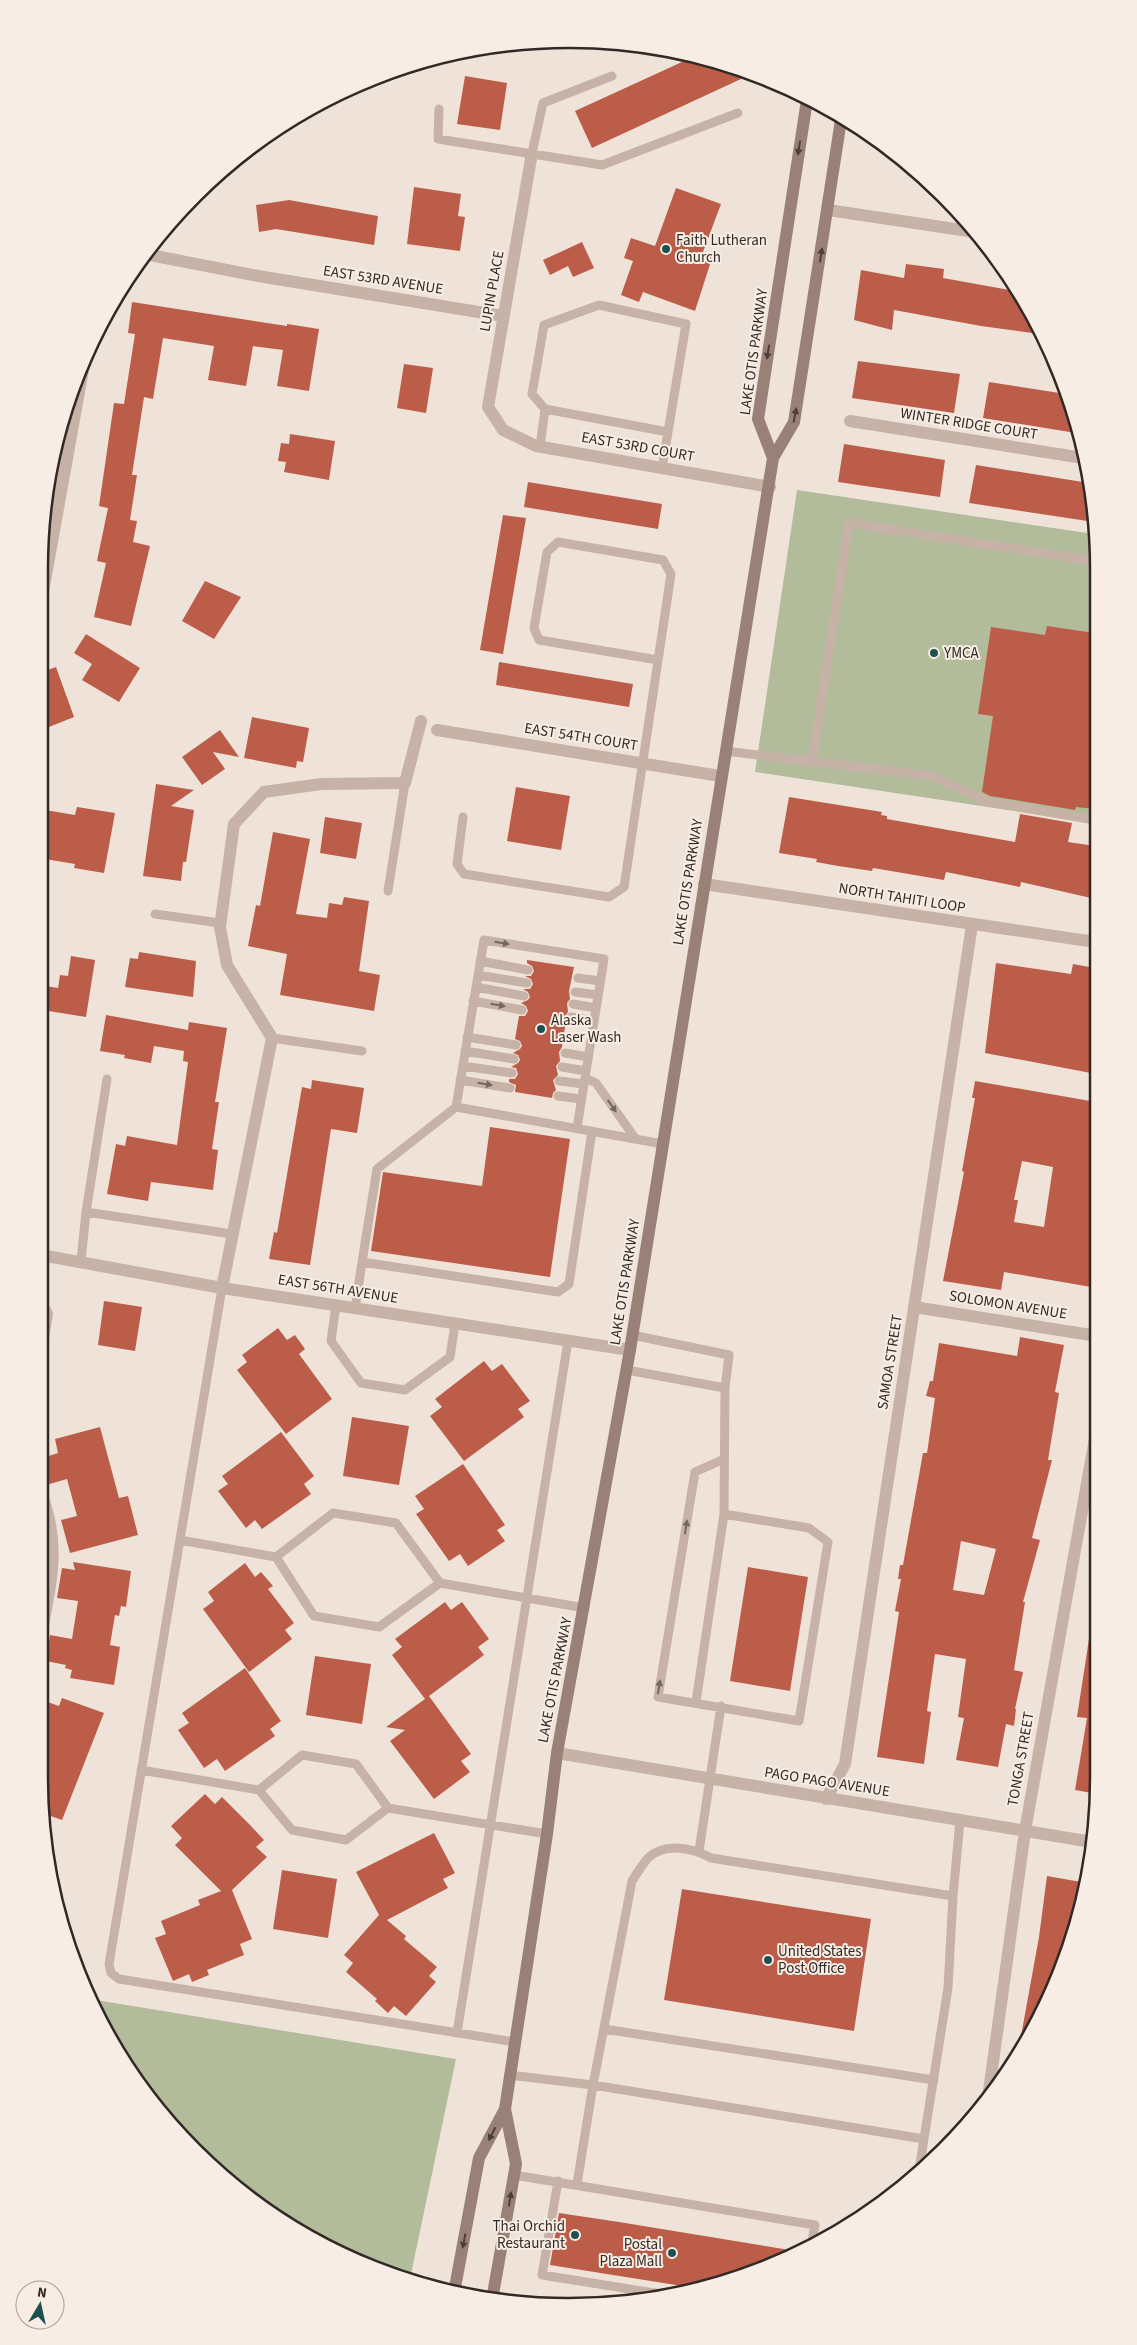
<svg xmlns="http://www.w3.org/2000/svg" width="1137" height="2345" font-family="'Source Sans 3',sans-serif">
<style>
.green{fill:#b3bc9a}
.building{fill:#bc5d49;fill-rule:evenodd}
.lines{fill:none;stroke-linecap:round;stroke-linejoin:round}
.service{stroke:#c6b2a6;stroke-width:9}
.minor{stroke:#c6b2a6;stroke-width:12}
.tertiary{stroke:#c6b2a6;stroke-width:12}
.secondary{stroke:#998177;stroke-width:12}
.oneway{fill:#4c3f3a}
.oneway2{fill:#756760}
.poi-dot{fill:#1f5050;stroke:#f7ede4;stroke-width:2}
.labels{text-anchor:middle;dominant-baseline:central;stroke-width:4;stroke-linejoin:round;paint-order:stroke}
.poi-label{font-size:15px;fill:#322926;stroke:#f7ede4;text-anchor:start}
.street-label{font-size:15px;fill:#322926;stroke:#f7ede4}
.rim{fill:none;stroke:#322926;stroke-width:2.5}
</style>
<rect width="100%" height="100%" fill="#efe3d9"/>
<path class="green" d="M797 490 1094 534 1095 823 755 772Z
M90 1999 456 2059 410 2279 366 2266 303 2235 219 2175 148 2099 110 2041Z"/>
<path class="building" d="M695 56 737 69 741 79 592 148 575 111Z
M465 76 507 83 500 130 457 124Z
M414 187 461 194 458 216 465 217 460 251 407 244Z
M676 188 721 204 703 252 713 255 695 311 643 292 639 302 621 295 633 261 624 258 631 238 655 246Z
M289 200 378 216 374 245 276 229 259 232 256 205Z
M582 242 594 268 573 277 568 266 550 275 543 260Z
M906 264 944 269 943 278 1015 291 1039 334 981 326 894 310 892 330 854 320 861 270 904 278Z
M132 302 287 326V324L319 329 309 391 277 386 283 350 253 346 246 386 208 380 214 346 163 338 153 399 144 397 132 475H137L130 520 137 521 133 542 150 546 131 626 94 617 106 563 97 561 108 508 99 506 114 403 124 404 135 334 128 333Z
M858 361 960 374 954 413 852 398Z
M404 364 433 368 426 413 397 408Z
M989 382 1066 394 1076 433 983 418Z
M290 434 335 441 329 480 284 472 286 462 278 461 281 443 289 444Z
M844 444 945 460 940 497 838 482Z
M976 465 1089 483 1094 499V522L969 503Z
M528 482 662 504 658 529 524 507Z
M503 515 526 518 503 654 480 650Z
M205 581 241 597 214 639 182 621Z
M1047 626 1094 633 1095 809 1076 807 1075 810 990 796 982 792 993 716 978 714 991 627 1045 635Z
M86 634 140 668 119 702 82 680 92 664 74 653Z
M499 662 633 684 629 707 496 685Z
M56 667 74 717 39 731V673Z
M252 717 309 728 303 762 297 761 296 768 244 758Z
M220 730 239 757 213 752 225 769 202 785 182 757Z
M156 784 194 790 171 806 194 810 186 862H183L181 881 143 876Z
M516 787 570 796 561 850 507 841Z
M789 797 882 812 881 815 887 816V819L1015 842 1020 814 1072 823 1068 842 1095 846V871L1091 898 1021 882 1020 887 946 872 944 880 873 868 872 871 838 866 816 862 817 859 779 853Z
M77 807 115 813 104 873 74 868 75 864 39 858V809L75 815Z
M325 817 362 823 356 859 320 853Z
M273 832 310 839 296 914 327 918 329 903 342 905 344 897 369 901 359 971 380 975 374 1011 280 995 287 954 248 946 256 905 260 906Z
M139 952 196 961 193 997 125 987 130 958 138 959Z
M71 956 95 960 86 1017 42 1010 46 986 58 988 60 975 68 976Z
M527 960 574 967 569 991 570 999 567 1003 568 1012 565 1016 566 1021 562 1047 559 1052 560 1061 556 1066 558 1075 553 1080 556 1090 553 1093 552 1098 515 1092 516 1085 509 1082V1079H515L518 1074 516 1068 511 1067 518 1063 520 1060 518 1055 513 1053 520 1049 522 1046 520 1041 515 1039 519 1016H525L528 1011 526 1006 521 1003 528 1000 530 997 528 992 523 989H530L533 984 531 979 525 976H531L534 971 532 966 527 963Z
M996 963 1071 974 1073 964 1095 968 1096 1074 985 1053Z
M106 1015 188 1030 189 1022 227 1028 215 1102H219L212 1149 218 1150 213 1190 151 1182 148 1201 107 1194 116 1144 125 1146 127 1136 177 1145 188 1062 183 1061 184 1051 154 1046 151 1063 124 1058 125 1055 100 1051Z
M312 1080 364 1088 357 1133 331 1129 310 1265 269 1259 274 1232 277 1233 302 1087 311 1089Z
M975 1081 1096 1102V1241L1091 1287 1004 1272 1001 1290 943 1281 964 1172 962 1171 975 1098H972ZM1022 1161 1053 1167 1044 1227 1014 1222 1018 1200H1014Z
M490 1127 570 1139 550 1277 371 1251 383 1172 482 1186Z
M104 1301 142 1307 135 1351 98 1345Z
M278 1328 287 1340 295 1335 305 1349 299 1354 332 1399 286 1434 237 1370 247 1362 242 1355Z
M1020 1337 1064 1345 1055 1392 1059 1393 1048 1460H1052L1032 1538 1040 1540 1023 1602H1025L1014 1670 1023 1672 1015 1709H1016L1014 1726 1006 1724 998 1767 956 1760 964 1718 958 1717 966 1659 935 1654 927 1711 931 1712 924 1764 877 1757 899 1612 895 1611 901 1579H898L900 1565H903L923 1453H927L935 1398 926 1396 930 1381H933L939 1343 1017 1356ZM961 1541 996 1549 984 1595 953 1590Z
M484 1361 492 1371 502 1364 530 1401 518 1409 524 1417 464 1461 430 1416 442 1407 435 1399Z
M352 1417 409 1426 399 1485 343 1476Z
M100 1427 119 1498 128 1496 138 1535 70 1553 61 1520 77 1516 67 1479 46 1485 42 1481 39 1459 58 1453 55 1439Z
M281 1432 314 1476 304 1484 311 1494 262 1529 255 1520 246 1528 218 1491 228 1484 222 1476Z
M463 1464 505 1525 497 1530 505 1541 468 1566 460 1554 449 1561 416 1514 424 1509 415 1496Z
M73 1562 131 1571 126 1607 121 1606 119 1616 115 1615 110 1645 120 1647 114 1685 70 1678 72 1670 65 1668 66 1665 46 1661 50 1635 72 1639 78 1601 57 1598 62 1568 75 1570Z
M245 1563 255 1577 261 1572 273 1586 268 1589 294 1623 285 1630 292 1639 249 1672 203 1609 214 1601 208 1592Z
M748 1567 808 1577 790 1691 730 1681Z
M445 1602 451 1610 462 1602 489 1639 478 1647 484 1655 429 1696 471 1754 461 1761 470 1772 434 1799 390 1741 405 1730 386 1727 425 1699 392 1655 402 1647 395 1639Z
M1089 1639H1098L1097 1794 1075 1790 1087 1718 1077 1717Z
M315 1656 371 1664 362 1724 306 1715Z
M245 1668 281 1721 270 1729 275 1736 225 1771 217 1759 204 1768 178 1730 189 1723 182 1713Z
M62 1698 104 1713 62 1820 42 1813 39 1776V1743L44 1729 39 1727V1699L59 1706Z
M205 1794 215 1804 222 1797 251 1826 264 1840 256 1847 267 1857 232 1890 252 1939 240 1944 244 1955 207 1970 209 1975 192 1982 189 1974 173 1981 155 1938 166 1934 161 1921 200 1905 198 1900 221 1891 175 1845 182 1838 171 1826Z
M434 1833 455 1873 443 1879 448 1888 387 1920 406 1936 404 1939 437 1967 429 1976 436 1982 406 2016 394 2006 388 2013 375 2001 377 1999 346 1972 353 1963 344 1955 379 1915 356 1872Z
M282 1870 337 1879 328 1938 273 1929Z
M1047 1876 1087 1883 1058 1979 1021 2048 1019 2047 1039 1937Z
M682 1889 871 1919 854 2031 664 2000Z
M559 2213 619 2222 802 2252 739 2278 695 2288 550 2265Z"/>
<g class="lines">
<path class="service" d="M439 109 438 139 602 165 738 113
M532 153 543 103 612 76
M545 409 532 394 544 325 599 305 686 324 668 432
M540 447 545 409 668 432 662 468
M725 751 932 776 988 802 1095 820
M812 762 849 523 1094 561
M463 817 457 864 464 874 609 897 624 887 671 574 663 560 558 542 547 552 534 628 539 640 658 660
M388 891 405 783
M155 914 220 923
M480 961 528 970
M478 975 527 983
M578 978 600 981
M476 987 524 996
M575 992 598 995
M473 1001 522 1010
M573 1004 596 1008
M571 1017 594 1021
M467 1037 516 1045
M272 1038 362 1051
M465 1051 514 1059
M565 1053 588 1057
M463 1066 512 1073
M562 1067 586 1071
M585 1078 596 1083 635 1138
M460 1080 510 1088
M559 1081 584 1084
M558 1096 581 1099
M456 1107 663 1144
M577 1128 604 959 484 940 456 1107 377 1169 362 1262 558 1292 569 1284 592 1131
M86 1212 232 1234
M81 1261 86 1212 107 1079
M222 1288 109 1964 111 1973 119 1979 515 2042
M336 1305 331 1341 361 1383 405 1390 450 1357 455 1324
M355 1309 362 1262
M632 1335 729 1355 725 1388 724 1514 696 1702
M627 1370 725 1388
M724 1459 695 1472 658 1697 799 1721 828 1542 809 1528 724 1514
M333 1513 396 1523 440 1583 379 1627 314 1616 276 1557Z
M180 1540 276 1557
M440 1583 585 1608
M302 1755 356 1764 388 1808 346 1840 292 1830 259 1790Z
M141 1770 259 1790
M388 1808 547 1834
M699 1851 721 1706
M604 2029 934 2080
M457 2033 568 1341
M509 2075 593 2085 924 2139
M919 2170 948 1988 953 1896 960 1820
M514 2175 815 2225 811 2246
M558 2181 542 2275 667 2295
M577 2184 593 2085 632 1881C637 1873 642 1865 648 1858 665 1842 693 1848 711 1858L953 1896"/>
<path class="minor" d="M532 153 488 407 503 430 536 446 770 487
M828 210 975 232
M145 254 258 276 503 316
M850 421 1083 458
M39 614 86 353
M704 884 1095 942
M39 1280 41 1255 222 1288 630 1350
M222 1288 272 1038 227 965 220 927 234 824 264 792 321 784 405 783 421 721
M914 1307 1097 1336
M39 1362 47 1314 39 1299
M39 1647C49 1587 64 1547 39 1488
M557 1753 1092 1842
M826 1799 845 1764 972 925
M988 2098 1025 1831 1097 1427"/>
<path class="tertiary" d="M437 730 720 776"/>
<path class="secondary" d="M773 458 758 419 807 100
M454 2293 479 2158 505 2109
M492 2300 516 2164 505 2109 547 1834 557 1753 630 1350 773 458 794 422 841 120"/>
</g>
<defs><path id="oneway-solid" d="M-6-.8H1V-3.2L6.5 0L1 3.2V.8H-6Z" transform="scale(1.25)"/></defs>
<g class="oneway">
<use href="#oneway-solid" transform="translate(799 148) rotate(99)"/>
<use href="#oneway-solid" transform="translate(821 255) rotate(-81)"/>
<use href="#oneway-solid" transform="translate(768 352) rotate(99)"/>
<use href="#oneway-solid" transform="translate(795 415) rotate(-79)"/>
<use href="#oneway-solid" transform="translate(492 2134) rotate(117)"/>
<use href="#oneway-solid" transform="translate(510 2199) rotate(-81)"/>
<use href="#oneway-solid" transform="translate(464 2241) rotate(101)"/>
</g>
<g class="oneway2">
<use href="#oneway-solid" transform="translate(502 943) rotate(9)"/>
<use href="#oneway-solid" transform="translate(498 1005) rotate(10)"/>
<use href="#oneway-solid" transform="translate(485 1084) rotate(9)"/>
<use href="#oneway-solid" transform="translate(612 1106) rotate(55)"/>
<use href="#oneway-solid" transform="translate(686 1527) rotate(-81)"/>
<use href="#oneway-solid" transform="translate(659 1687) rotate(-81)"/>
</g>
<g class="poi-dot">
<circle cx="666" cy="249" r="5"/>
<circle cx="934" cy="653" r="5"/>
<circle cx="541" cy="1029" r="5"/>
<circle cx="768" cy="1960" r="5"/>
<circle cx="575" cy="2235" r="5"/>
<circle cx="672" cy="2253" r="5"/>
</g>
<g class="labels">
<g class="poi-label">
<text x="676" y="240">Faith Lutheran<tspan x="676" dy="17">Church</tspan></text>
<text x="944" y="653">YMCA</text>
<text x="551" y="1020">Alaska<tspan x="551" dy="17">Laser Wash</tspan></text>
<text x="778" y="1951">United States<tspan x="778" dy="17">Post Office</tspan></text>
<text x="565" y="2226" text-anchor="end">Thai Orchid<tspan x="565" dy="17">Restaurant</tspan></text>
<text x="662" y="2244" text-anchor="end">Postal<tspan x="662" dy="17">Plaza Mall</tspan></text>
</g>
<g class="street-label">
<text transform="translate(383 280) rotate(9)">EAST 53RD AVENUE</text>
<text transform="translate(492 291) rotate(-80)">LUPIN PLACE</text>
<text transform="translate(754 352) rotate(-82)">LAKE OTIS PARKWAY</text>
<text transform="translate(969 424) rotate(9)">WINTER RIDGE COURT</text>
<text transform="translate(638 447) rotate(10)">EAST 53RD COURT</text>
<text transform="translate(581 737) rotate(9)">EAST 54TH COURT</text>
<text transform="translate(688 882) rotate(-81)">LAKE OTIS PARKWAY</text>
<text transform="translate(902 898) rotate(9)">NORTH TAHITI LOOP</text>
<text transform="translate(625 1282) rotate(-81)">LAKE OTIS PARKWAY</text>
<text transform="translate(338 1289) rotate(9)">EAST 56TH AVENUE</text>
<text transform="translate(1008 1305) rotate(9)">SOLOMON AVENUE</text>
<text transform="translate(890 1362) rotate(-81)">SAMOA STREET</text>
<text transform="translate(555 1680) rotate(-79)">LAKE OTIS PARKWAY</text>
<text transform="translate(1021 1759) rotate(-80)">TONGA STREET</text>
<text transform="translate(827 1782) rotate(9)">PAGO PAGO AVENUE</text>
</g>
</g>
<path d="M0 0H1137V2345H0ZM569 48H569A521 521 0 0 1 1090 569V1777A521 521 0 0 1 569 2298H569A521 521 0 0 1 48 1777V569A521 521 0 0 1 569 48Z" fill="#f7ede4" fill-rule="evenodd"/>
<path class="rim" d="M569 48H569A521 521 0 0 1 1090 569V1777A521 521 0 0 1 569 2298H569A521 521 0 0 1 48 1777V569A521 521 0 0 1 569 48Z"/>
<g transform="translate(40 2305) rotate(9)"><circle r="24" fill="#f7ede4" stroke="#a89f98"/>
<path d="M0-4L9 19L0 12L-9 19Z" fill="#1f5050"/>
<text y="-8" font-size="14" font-weight="bold" text-anchor="middle" fill="#322926">N</text>
</g>
</svg>
